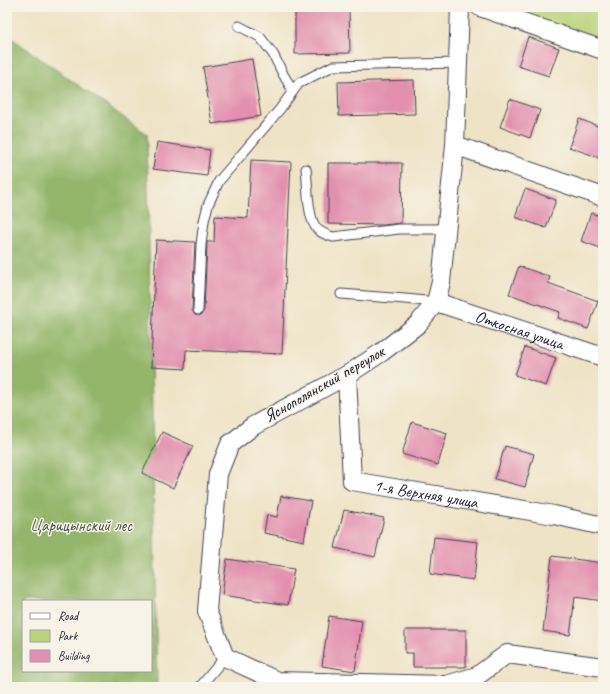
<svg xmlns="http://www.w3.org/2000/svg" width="610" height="694" font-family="Caveat,sans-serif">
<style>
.green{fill:#bad47a;stroke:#6e7b5a}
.forest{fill:#93b66a;stroke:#5a6c52;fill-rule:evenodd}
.building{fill:#e290ae}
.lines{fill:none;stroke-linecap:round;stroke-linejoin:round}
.lane-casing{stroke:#413f50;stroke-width:11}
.street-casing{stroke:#413f50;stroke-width:20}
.lane{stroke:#fff;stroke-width:9}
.street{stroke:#fff;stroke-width:18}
.labels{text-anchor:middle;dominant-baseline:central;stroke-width:3;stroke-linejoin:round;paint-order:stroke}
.street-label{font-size:17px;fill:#22223b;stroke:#f7f3e8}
.park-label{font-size:17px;fill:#50574e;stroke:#f7f3e8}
</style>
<rect width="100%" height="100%" fill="#f7f3e8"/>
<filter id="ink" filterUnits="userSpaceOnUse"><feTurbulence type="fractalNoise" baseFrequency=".025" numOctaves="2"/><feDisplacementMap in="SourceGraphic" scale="8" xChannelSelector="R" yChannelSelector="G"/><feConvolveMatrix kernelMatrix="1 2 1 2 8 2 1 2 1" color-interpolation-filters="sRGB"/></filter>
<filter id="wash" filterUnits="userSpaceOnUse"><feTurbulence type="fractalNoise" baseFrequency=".012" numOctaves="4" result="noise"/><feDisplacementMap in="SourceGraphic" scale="16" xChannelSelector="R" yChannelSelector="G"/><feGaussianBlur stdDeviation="0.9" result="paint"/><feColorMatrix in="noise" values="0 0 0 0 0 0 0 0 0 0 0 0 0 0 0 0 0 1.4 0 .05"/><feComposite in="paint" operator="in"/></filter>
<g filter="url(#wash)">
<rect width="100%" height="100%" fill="#efe3c6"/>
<path class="green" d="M484 7H603V52Z"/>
<path class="forest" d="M7 35 147 134 157 687H7ZM23 601H151V671H23Z"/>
<g id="blocks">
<path class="building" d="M295 7H349L350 53 295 54Z
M528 37 559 48 549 76 518 66Z
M252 59 261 116 212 124 203 67Z
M414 80 415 114 339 116 338 82Z
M510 99 540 110 530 138 500 127Z
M579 119 603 128V149L600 158 569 147Z
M157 142 210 150 207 176 153 169Z
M251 160 291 162 282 354 186 350 185 369 151 367 156 240 195 242 192 310 195 315H201L204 310 207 242H214L215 216 248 218Z
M328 163H402L401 223 384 225 328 224Z
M525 189 556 200 546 228 515 217Z
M591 213 603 217V249L581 241Z
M519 266 550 277 548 283 598 301 588 329 558 318 560 312 509 294Z
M525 347 556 358 546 386 515 375Z
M412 422 447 433 438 465 402 454Z
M162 432 193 446 173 488 142 473Z
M505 446 534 454 525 487 495 479Z
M281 496 311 501 304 541 264 533 267 515 277 517Z
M344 510 384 518 375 557 335 548Z
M434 537 478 542 474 580 430 574Z
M552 556 603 563V601L575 597 570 635 543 631Z
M227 559 294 569 288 605 222 595Z
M329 616 362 621 355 671 322 666Z
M405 630H466V667H413V653H405Z"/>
</g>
</g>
<g filter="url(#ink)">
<use href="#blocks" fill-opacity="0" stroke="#413f50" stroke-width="1"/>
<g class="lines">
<g class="lane-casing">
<path id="lane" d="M239 26 260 37 273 54 283 74 293 91
M306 169C308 184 307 214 315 226 318 232 327 235 333 237L399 229H447
M341 294 405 299 436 302
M198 310 201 245 204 221 208 205 219 181 280 109 299 83 333 66 458 63
M200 687 225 657"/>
</g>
<g class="street-casing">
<g id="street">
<path d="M460 7 455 145 441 282 436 302 418 324 382 352 347 375 253 426 230 444 218 474 207 611 225 657 277 681 446 685 477 676 507 654 603 667"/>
<path d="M480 7 603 50"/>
<path d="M455 145 603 197"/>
<path id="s1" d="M436 302 603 357"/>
<path id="s2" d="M347 375 352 481 554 515 603 526"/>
</g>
</g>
<use href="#lane" class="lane"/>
<use href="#street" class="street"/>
</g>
</g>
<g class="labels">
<g class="street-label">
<text stroke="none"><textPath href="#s1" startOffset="88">Откосная улица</textPath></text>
<text transform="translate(324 384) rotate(-30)">Яснополянский переулок</text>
<text stroke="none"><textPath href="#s2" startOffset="181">1-я Верхняя улица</textPath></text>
</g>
<g class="park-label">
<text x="81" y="525">Царицынский лес</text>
</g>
</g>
<rect width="610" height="694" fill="none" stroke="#f7f3e8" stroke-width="24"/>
<rect x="22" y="600" width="130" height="72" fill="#f7f3e8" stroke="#a29fa3"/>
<rect x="30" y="613" width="20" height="6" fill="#ffffff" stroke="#a29fa3"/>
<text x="58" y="620" font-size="12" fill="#22223b">Road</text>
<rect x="30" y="630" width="20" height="12" fill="#bad47a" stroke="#a29fa3"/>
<text x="58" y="640" font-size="12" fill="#22223b">Park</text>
<rect x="30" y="650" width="20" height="12" fill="#e290ae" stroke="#a29fa3"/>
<text x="58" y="660" font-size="12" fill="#22223b">Building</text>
</svg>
